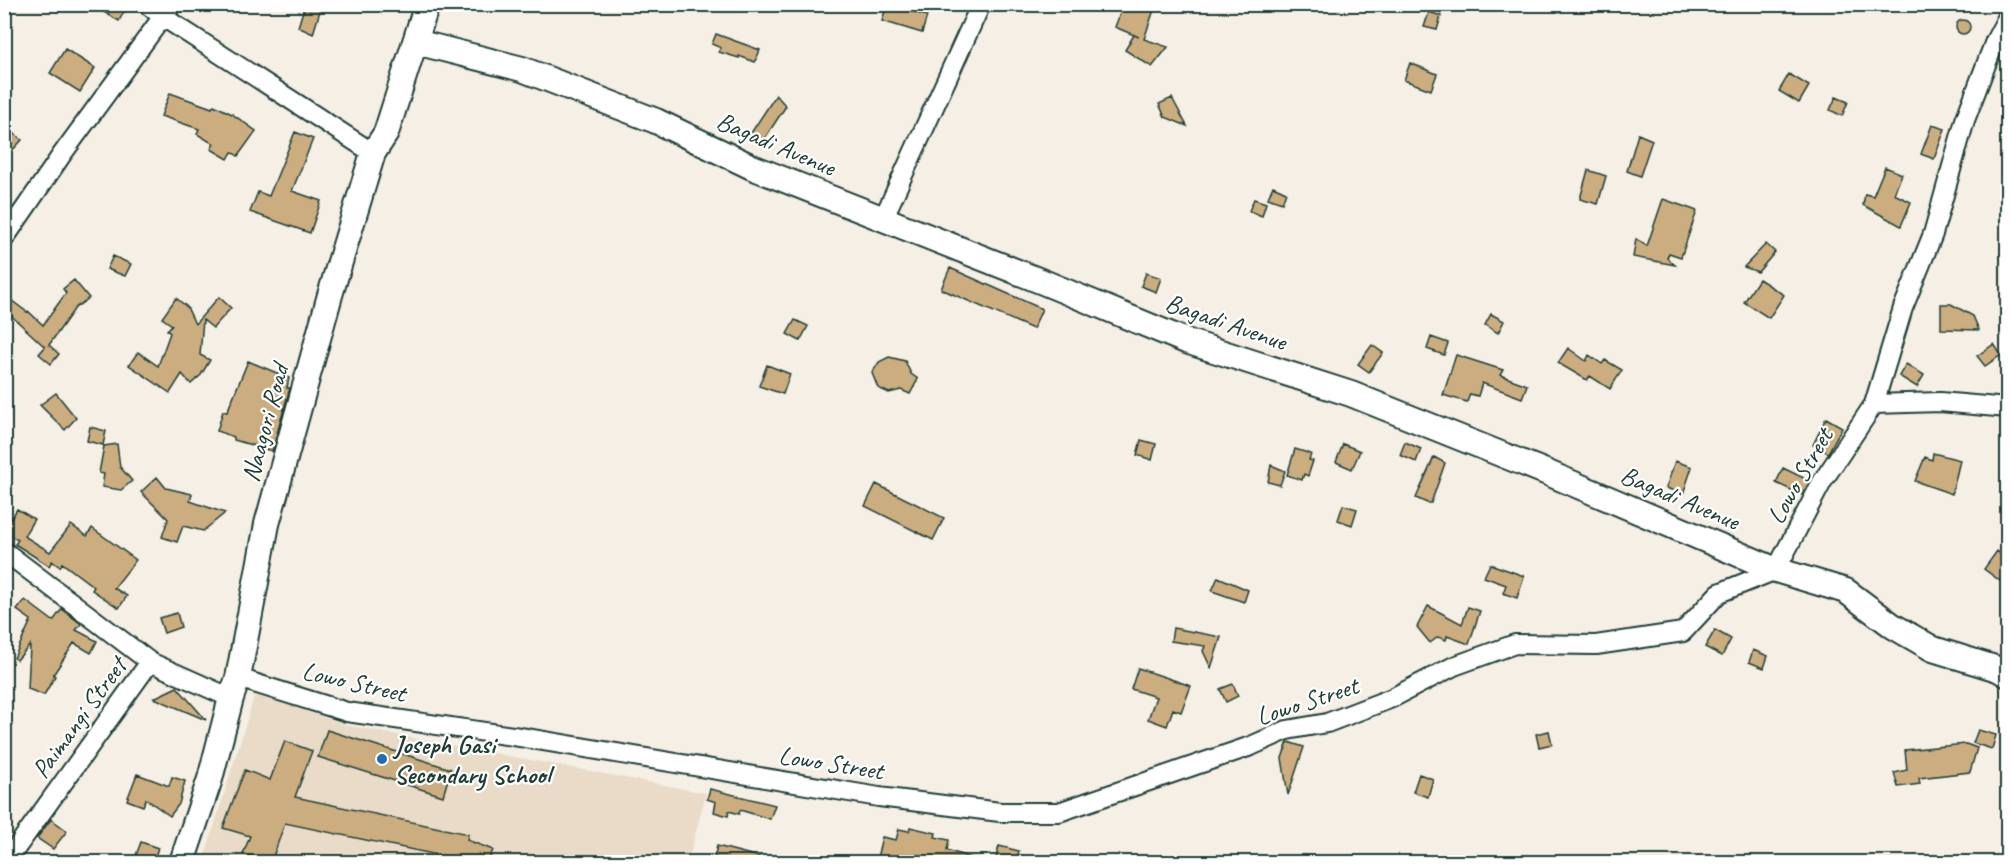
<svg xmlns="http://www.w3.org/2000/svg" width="2012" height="867" font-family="Caveat,sans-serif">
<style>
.built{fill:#e9dbc7}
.building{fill:#ccad80;stroke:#1f3d34;stroke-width:1.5}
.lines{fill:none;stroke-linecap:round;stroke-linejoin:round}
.street-casing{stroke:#1f3d34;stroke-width:22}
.secondary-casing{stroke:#1f3d34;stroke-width:28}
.street{stroke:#fff;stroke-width:18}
.secondary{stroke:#fff;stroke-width:24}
.poi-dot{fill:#1f6fb2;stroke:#fff;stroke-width:2}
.labels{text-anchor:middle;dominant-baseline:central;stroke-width:4.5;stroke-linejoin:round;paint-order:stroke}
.street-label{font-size:26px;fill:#1f3d34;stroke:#fff}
.poi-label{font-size:26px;font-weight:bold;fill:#1f3d34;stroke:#fff;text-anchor:start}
</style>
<rect width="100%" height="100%" fill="#f5efe6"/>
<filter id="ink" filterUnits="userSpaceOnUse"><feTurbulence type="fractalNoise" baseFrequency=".0167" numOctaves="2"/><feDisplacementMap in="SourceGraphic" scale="12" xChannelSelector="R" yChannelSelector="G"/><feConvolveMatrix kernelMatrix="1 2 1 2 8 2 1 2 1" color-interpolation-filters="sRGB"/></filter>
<g filter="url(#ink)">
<path class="built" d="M255 694 350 726 706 793 688 862H203Z"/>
<path class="building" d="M90 4H128L119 21Z
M305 4H322L313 34 298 27Z
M887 4 927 16 922 33 882 21Z
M1134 4H1156L1144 39 1168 47 1152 67 1125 50 1134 35 1139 37 1115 27 1123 6 1132 10Z
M1429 12 1441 16 1437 30 1424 27Z
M1956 27a7 7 0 1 1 14 0a7 7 0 1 1-14 0Z
M716 34 760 50 755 62 739 56V58L719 52 721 48 712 44Z
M65 49 95 68 80 92 50 73Z
M1410 63 1437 74 1431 90 1404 80Z
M1789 74 1809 86 1799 103 1779 91Z
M170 93 212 108 214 105 232 114 256 131 238 156 232 152 228 159 211 149 214 144 197 134 199 129 161 116Z
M776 95 786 106 761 144 749 136Z
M1836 97 1848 102 1842 116 1830 110Z
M1172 98 1187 126 1165 117 1159 104Z
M4 125 22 140 4 159Z
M1932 125 1945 129 1934 159 1921 154Z
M295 132 313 139 292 191 321 201 310 233 250 212 258 192 269 196Z
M1638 134 1652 140 1640 176 1627 171Z
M1885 167 1902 174 1894 194 1911 202 1901 226 1863 205 1865 194 1873 196Z
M1588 170 1606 176 1598 204 1580 199Z
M1273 186 1286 192 1282 203 1268 198Z
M1254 199 1266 203 1262 216 1249 211Z
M1663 199 1697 211 1681 257 1669 253 1667 258 1675 265 1633 257 1636 239 1647 246Z
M1766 244 1775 252 1758 272 1744 267Z
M113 256 131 264 125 276 107 269Z
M950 268 1042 309 1033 329 941 289Z
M1146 273 1161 278 1156 292 1141 286Z
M1759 279 1784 295 1769 318 1744 302Z
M74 280 89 298 75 308 49 345 59 354 51 364 39 354 45 347 4 309V295L27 312 28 311 43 325 66 293 63 289Z
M219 297 231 308 213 328 203 320 200 355 210 360 201 375 191 384 182 374 170 393 129 365 138 352 158 366 170 333 167 330 172 325 162 318 176 298 187 307 195 324Z
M1941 304H1951L1973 316 1979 330 1941 329Z
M1491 314 1504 321 1498 333 1485 325Z
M795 320 808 326 800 341 787 334Z
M1431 337 1448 343 1444 355 1427 349Z
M1994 344 2001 355 1985 366 1977 356Z
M1372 345 1383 353 1369 372 1358 364Z
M1568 348 1586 361 1589 355 1602 364 1605 360 1622 370 1610 389 1590 376 1587 380 1558 363Z
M1456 355 1503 370 1500 375 1527 385 1522 398 1482 383 1478 396 1470 394 1467 402 1443 395Z
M889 357 905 361 911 374 918 379 910 394 901 390 889 393 878 388 872 373 879 362Z
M248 361 289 378 287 388H290L272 451 234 440V437L217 431 223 411 227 412Z
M1906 364 1924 375 1917 387 1899 376Z
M767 365 790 374 783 394 759 386Z
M56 393 76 418 65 430 40 405Z
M1826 418 1842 427 1828 453 1813 445Z
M90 427 106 431 103 445 87 441Z
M1141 440 1156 444 1152 460 1137 455Z
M1405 442 1421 449 1416 462 1400 455Z
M117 444 120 467 132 481 121 490 102 487 104 474 99 473 104 446Z
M1343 444 1360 451 1352 469 1336 462Z
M1295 449 1311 454 1309 460 1313 461 1308 476 1304 474 1302 480 1287 475Z
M1933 453 1960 460 1952 494 1915 481 1925 457 1932 460Z
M1434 457 1445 463 1431 503H1427L1416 498Z
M1675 461 1692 467 1683 494 1666 488Z
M1271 465 1285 471 1280 485 1268 482Z
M1783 468 1810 481 1802 495 1776 483Z
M157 477 166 488 192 494 190 501 225 513 203 531 183 526 177 542 162 537 168 519 141 492Z
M876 484 944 518 933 540 865 506Z
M1343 505 1357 509 1352 525 1338 520Z
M17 509 34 519 24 536 50 552 71 525 87 536 92 528 136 560 114 588 127 596 119 608 92 590 94 587 62 563 60 567 52 561 49 566 15 544 18 540 4 533V530Z
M1997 551 2007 559V586L1984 569Z
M1490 564 1524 576 1517 598 1503 593 1506 585 1484 577Z
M1218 577 1248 590 1244 602 1212 591Z
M25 600 53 621 62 609 81 624 76 630 97 641 91 653 74 643 53 675 55 676 44 695 28 689 30 645 17 660 14 658 31 620 17 610Z
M1428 606 1462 624 1468 607 1480 611 1469 644 1447 636 1446 640 1438 637 1430 643 1417 627Z
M177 613 181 627 164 633 159 618Z
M1173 628 1221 637 1211 668 1203 651 1205 646 1171 641Z
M1715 630 1731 639 1722 656 1705 647Z
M1753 650 1768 656 1764 668 1749 662Z
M1138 668 1191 686 1181 712 1173 709 1167 726 1148 719 1156 697 1131 689Z
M1233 684 1238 696 1226 702 1220 689Z
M177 687 206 720 154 698Z
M327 730 451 769 443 796 318 757Z
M1978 730 1996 735 1992 749 1973 743Z
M1549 731 1552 744 1539 747 1536 734Z
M285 741 312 751 295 797 468 834 467 840 493 850 488 862H471L285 823 271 862 243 854 250 836 223 828 234 798 245 770 270 780Z
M1288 742 1304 747 1288 795 1282 758Z
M1966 744 1977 748 1970 772 1919 778 1920 784 1898 787 1894 773 1907 770 1905 750Z
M137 774 169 786 172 777 185 781 179 804 170 816 146 799 143 806 127 800Z
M1419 774 1433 779 1428 797 1413 792Z
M710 789 775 805 770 819 740 810 739 814 729 811 728 816 714 812 716 802 707 799Z
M51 819 67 831 53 849 37 838Z
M910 827 936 833 935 837 949 840 947 850 977 860 976 862H876L882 837 896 840 899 829 909 831Z
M141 842 158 848 153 862 135 858Z
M717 846 763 858 762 862H713Z
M999 846 1019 851 1016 862H995Z"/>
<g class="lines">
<g class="street-casing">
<path id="street" d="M147 4 163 17 373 153
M883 219 981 4
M4 239 63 153 172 4
M1874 404 1940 402 2008 408
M4 551 150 662 231 698
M238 678 347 712 520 737 879 797 1000 812H1059L1251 746 1287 730 1327 723 1392 698 1454 666 1515 644 1596 645 1683 632 1719 593 1776 570 1822 482 1874 404 1903 308 1933 234 1965 120 1995 41 2008 16
M6 862 150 662"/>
</g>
<g class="secondary-casing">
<path id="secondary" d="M416 42 522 69 656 121 752 167 1043 282 1186 341 1351 394 1548 473 1776 570 1846 591 1893 626 1933 649 1998 669 2008 675
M182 862 210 779 231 698 238 678 267 524 330 295 373 153 386 133 427 4"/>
</g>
<use href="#street" class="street"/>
<use href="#secondary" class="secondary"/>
</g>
</g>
<circle class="poi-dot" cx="382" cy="759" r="6"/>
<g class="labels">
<g class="street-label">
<text transform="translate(776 144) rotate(23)">Bagadi Avenue</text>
<text transform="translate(1226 322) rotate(19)">Bagadi Avenue</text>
<text transform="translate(265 423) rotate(-75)">Naagori Road</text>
<text transform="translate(1800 476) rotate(-60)">Lowo Street</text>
<text transform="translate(1680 498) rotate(23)">Bagadi Avenue</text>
<text transform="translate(354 682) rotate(13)">Lowo Street</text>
<text transform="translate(1307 701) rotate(-18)">Lowo Street</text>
<text transform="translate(79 718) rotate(-54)">Paimangi Street</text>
<text transform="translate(831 763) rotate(9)">Lowo Street</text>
</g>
<g class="poi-label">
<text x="394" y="744">Joseph Gasi<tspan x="394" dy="30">Secondary School</tspan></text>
</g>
</g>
<rect width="2012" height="867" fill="none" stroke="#fff" stroke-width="24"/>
<rect x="12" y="12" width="1988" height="843" fill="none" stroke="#1f3d34" stroke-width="2" filter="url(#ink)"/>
</svg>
